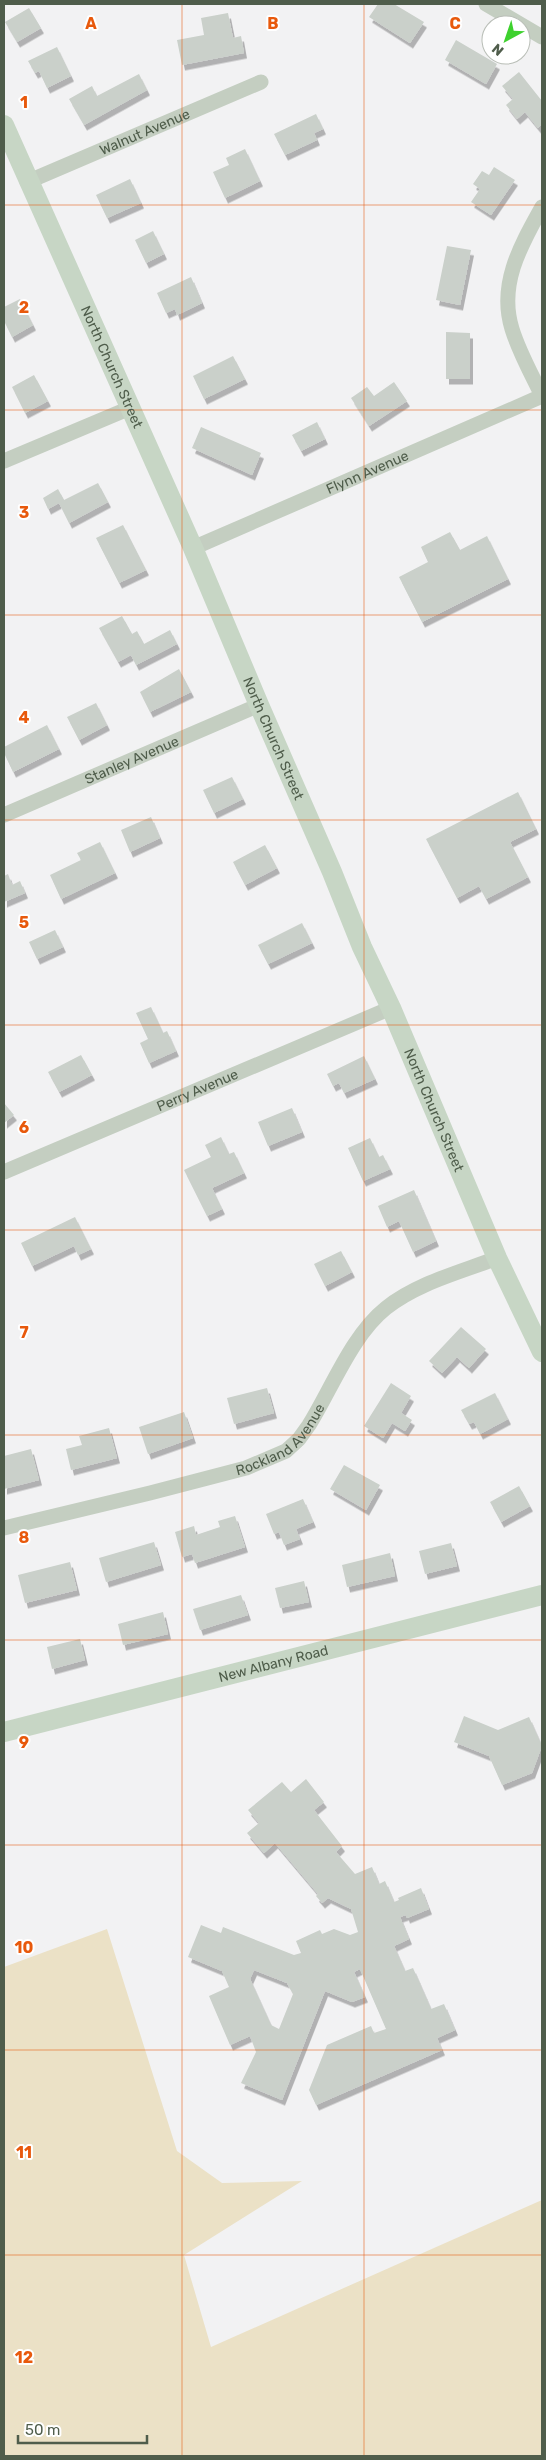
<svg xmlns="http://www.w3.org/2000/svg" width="546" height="2460" font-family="Rubik,sans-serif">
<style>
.green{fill:#ebe1c6}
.building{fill:#cad0ca;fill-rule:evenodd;filter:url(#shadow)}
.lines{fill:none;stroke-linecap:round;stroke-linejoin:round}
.street{stroke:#c4cec1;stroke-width:15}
.secondary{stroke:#c7d6c5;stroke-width:20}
.grid{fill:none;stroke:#e8590c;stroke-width:1;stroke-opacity:0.55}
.labels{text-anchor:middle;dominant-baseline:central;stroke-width:4;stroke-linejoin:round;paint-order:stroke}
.street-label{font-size:14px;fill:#4f5d4b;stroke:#fff}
.grid-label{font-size:16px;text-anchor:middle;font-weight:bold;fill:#e8590c;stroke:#fff;stroke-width:4;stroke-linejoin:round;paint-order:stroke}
</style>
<defs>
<filter id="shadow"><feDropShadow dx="3" dy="5.5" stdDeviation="0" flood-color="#0004"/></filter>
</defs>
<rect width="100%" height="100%" fill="#f2f2f3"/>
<path class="green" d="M107 1929 177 2151 222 2183 302 2181 184 2255 211 2347 542 2200V2456H4V1967Z"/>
<path class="building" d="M378 4H394L424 22 410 43 369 17Z
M29 8 41 28 17 42 5 22Z
M228 13 233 38 241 36 244 53 182 65 177 40 204 35 201 18Z
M456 40 497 64 486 84 445 60Z
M57 47 71 76 47 88 39 71 35 73 28 61Z
M519 72 542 101V124L538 128 525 112 517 119 506 105 513 99 502 86Z
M139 74 147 90 84 125 69 99 92 86 97 96Z
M316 114 323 129 314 133 317 140 285 155 274 134Z
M245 149 260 181 225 198 213 172 229 165 226 158Z
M494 167 515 180 491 215 471 202 480 189 473 184 482 171 489 175Z
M130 179 141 203 107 218 96 195Z
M153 231 164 254 146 263 135 240Z
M447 246 471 250 460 305 436 300Z
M191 277 202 303 177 315 175 309 166 313 157 293Z
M20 299 33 325 12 337 4 321V307Z
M446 332 470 333V379H446Z
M233 356 245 379 204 399 193 376Z
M34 375 48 401 25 413 12 387Z
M394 382 407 401 369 426 351 398 367 387 374 396Z
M317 422 325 439 301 451 292 435Z
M201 427 261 453 252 475 192 448Z
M98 483 108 502 69 523 59 503 48 509 43 498 58 489 64 500Z
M123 525 146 570 119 583 96 538Z
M450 532 460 550 487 536 508 579 422 622 399 577 428 562 421 547Z
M122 616 132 634 137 631 144 644 170 630 177 644 136 665 131 655 118 662 99 628Z
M179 669 191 692 150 712 140 692Z
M96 703 107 725 79 740 67 717Z
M47 725 59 749 13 772 4 753V747Z
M232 777 243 799 214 813 203 790Z
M518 792 536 829 510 842 528 877 486 899 479 886 457 898 426 839Z
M151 817 160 838 130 852 121 830Z
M100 842 115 873 61 899 50 875 81 860 77 853Z
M265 845 277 868 245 885 233 862Z
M8 874 12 885 20 881 25 893 4 902V876Z
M302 923 312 943 268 964 258 945Z
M55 930 63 947 37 959 29 942Z
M151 1007 163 1033 167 1031 176 1051 149 1063 140 1043 148 1039 136 1013Z
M81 1055 92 1075 59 1092 48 1072Z
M364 1056 375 1079 344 1093 339 1083 333 1086 327 1074Z
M4 1103 14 1115 4 1123Z
M292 1108 302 1132 268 1146 258 1122Z
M221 1137 229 1154 234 1152 244 1173 212 1188 222 1209 207 1216 184 1170 211 1157 205 1145Z
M370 1138 379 1157 383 1155 390 1169 363 1181 348 1148Z
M414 1190 436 1241 413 1252 399 1221 387 1227 378 1206Z
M75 1217 91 1249 78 1255 74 1246 32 1266 21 1243Z
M341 1251 352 1272 325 1286 314 1264Z
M461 1327 486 1349 469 1368 457 1357 442 1373 429 1361Z
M391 1383 411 1396 401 1413 412 1420 405 1431 392 1423 383 1438 364 1426Z
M267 1388 274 1413 234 1424 227 1398Z
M495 1393 508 1419 480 1434 474 1422 469 1424 461 1410Z
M184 1412 193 1438 148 1454 139 1427Z
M109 1428 117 1458 71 1470 66 1449 82 1445 79 1436Z
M31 1449 39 1480 4 1489V1456Z
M344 1465 380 1485 366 1510 330 1489Z
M519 1486 530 1506 501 1522 490 1502Z
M303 1499 313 1522 296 1529 300 1539 284 1545 279 1532 274 1534 266 1514Z
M235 1516 245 1547 195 1563 192 1554 182 1557 175 1532 194 1526 196 1535 220 1527 218 1521Z
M154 1542 161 1565 106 1582 99 1558Z
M451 1543 457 1566 425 1574 419 1551Z
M390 1553 395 1576 347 1587 342 1565Z
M70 1562 77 1590 25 1603 18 1575Z
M304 1581 309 1602 280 1608 275 1588Z
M241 1595 248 1615 200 1630 193 1609Z
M163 1612 168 1634 123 1645 118 1624Z
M80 1639 85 1660 52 1669 47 1647Z
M464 1716 498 1730 529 1717 542 1746 532 1773 502 1785 489 1756 454 1742Z
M306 1779 324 1802 314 1810 342 1846 336 1852 355 1874 372 1867 379 1884 385 1881 394 1902 399 1900 398 1898 421 1888 429 1909 407 1918 406 1915 400 1917 409 1939 394 1946 405 1971 413 1968 431 2009 444 2004 455 2030 437 2038 442 2050 316 2105 309 2090 327 2045 371 2026 374 2033 386 2029 360 1969 354 1972 365 1997 352 2002 325 1991 282 2100 241 2083 256 2052 250 2036 230 2045 209 1996 229 1987 222 1971 188 1957 201 1925 221 1933 223 1927 294 1955 301 1953 296 1941 320 1930 322 1934 334 1929 350 1935 358 1932 351 1909 328 1898 322 1903 316 1896 318 1894 275 1843 264 1853 247 1833 259 1823 248 1810 282 1782 291 1792ZM254 1970 287 1983 293 1994 279 2029 271 2025 250 1979Z"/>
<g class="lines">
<g class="street">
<path d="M486 4 542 37"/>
<path id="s1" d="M27 182 261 82"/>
<path d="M542 396C532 375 519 352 512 329 498 284 521 245 542 207"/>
<path d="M4 461 130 408"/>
<path id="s2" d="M193 548 542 396"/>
<path id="s3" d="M4 815 259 705"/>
<path id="s4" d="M4 1172 391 1008"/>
<path id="s5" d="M4 1528 150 1493 246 1468 286 1451 299 1439 309 1425C332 1388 352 1335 386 1308 417 1283 461 1272 497 1258"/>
</g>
<g class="secondary">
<path id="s6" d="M4 125 193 548 259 705 332 872 362 947 391 1008 497 1258 542 1352"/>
<path id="s7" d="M4 1732 542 1595"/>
</g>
</g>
<path class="grid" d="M182 4V2456M364 4V2456M4 205H542M4 410H542M4 615H542M4 820H542M4 1025H542M4 1230H542M4 1435H542M4 1640H542M4 1845H542M4 2050H542M4 2255H542"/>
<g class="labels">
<g class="street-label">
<text stroke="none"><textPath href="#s1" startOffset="128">Walnut Avenue</textPath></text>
<text stroke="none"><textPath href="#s6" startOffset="265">North Church Street</textPath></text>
<text stroke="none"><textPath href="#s2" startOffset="190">Flynn Avenue</textPath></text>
<text stroke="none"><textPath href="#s6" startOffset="670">North Church Street</textPath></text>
<text stroke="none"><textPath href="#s3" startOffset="139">Stanley Avenue</textPath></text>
<text stroke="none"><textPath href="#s4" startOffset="210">Perry Avenue</textPath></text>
<text stroke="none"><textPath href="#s6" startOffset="1075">North Church Street</textPath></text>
<text stroke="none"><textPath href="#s5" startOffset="295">Rockland Avenue</textPath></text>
<text stroke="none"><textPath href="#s7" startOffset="278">New Albany Road</textPath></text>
</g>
</g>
<g class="grid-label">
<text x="91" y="29">A</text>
<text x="273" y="29">B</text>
<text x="455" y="29">C</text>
<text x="24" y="108">1</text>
<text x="24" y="313">2</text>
<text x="24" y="518">3</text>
<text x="24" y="723">4</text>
<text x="24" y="928">5</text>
<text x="24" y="1133">6</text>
<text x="24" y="1338">7</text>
<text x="24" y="1543">8</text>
<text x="24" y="1748">9</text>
<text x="24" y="1953">10</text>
<text x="24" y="2158">11</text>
<text x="24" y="2363">12</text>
</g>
<rect width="546" height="2460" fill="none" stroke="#4f5d4b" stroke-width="10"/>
<g transform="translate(506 40) rotate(220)"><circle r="24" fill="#ffffff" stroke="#b9beb7"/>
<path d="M0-4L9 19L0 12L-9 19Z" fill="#3ed12e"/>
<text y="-8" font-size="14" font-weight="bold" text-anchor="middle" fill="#4f5d4b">N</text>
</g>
<path d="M18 2435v8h129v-8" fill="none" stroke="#4f5d4b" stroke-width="2.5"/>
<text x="25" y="2435" font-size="15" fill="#4f5d4b" stroke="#ffffff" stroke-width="4" paint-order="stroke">50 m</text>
</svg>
